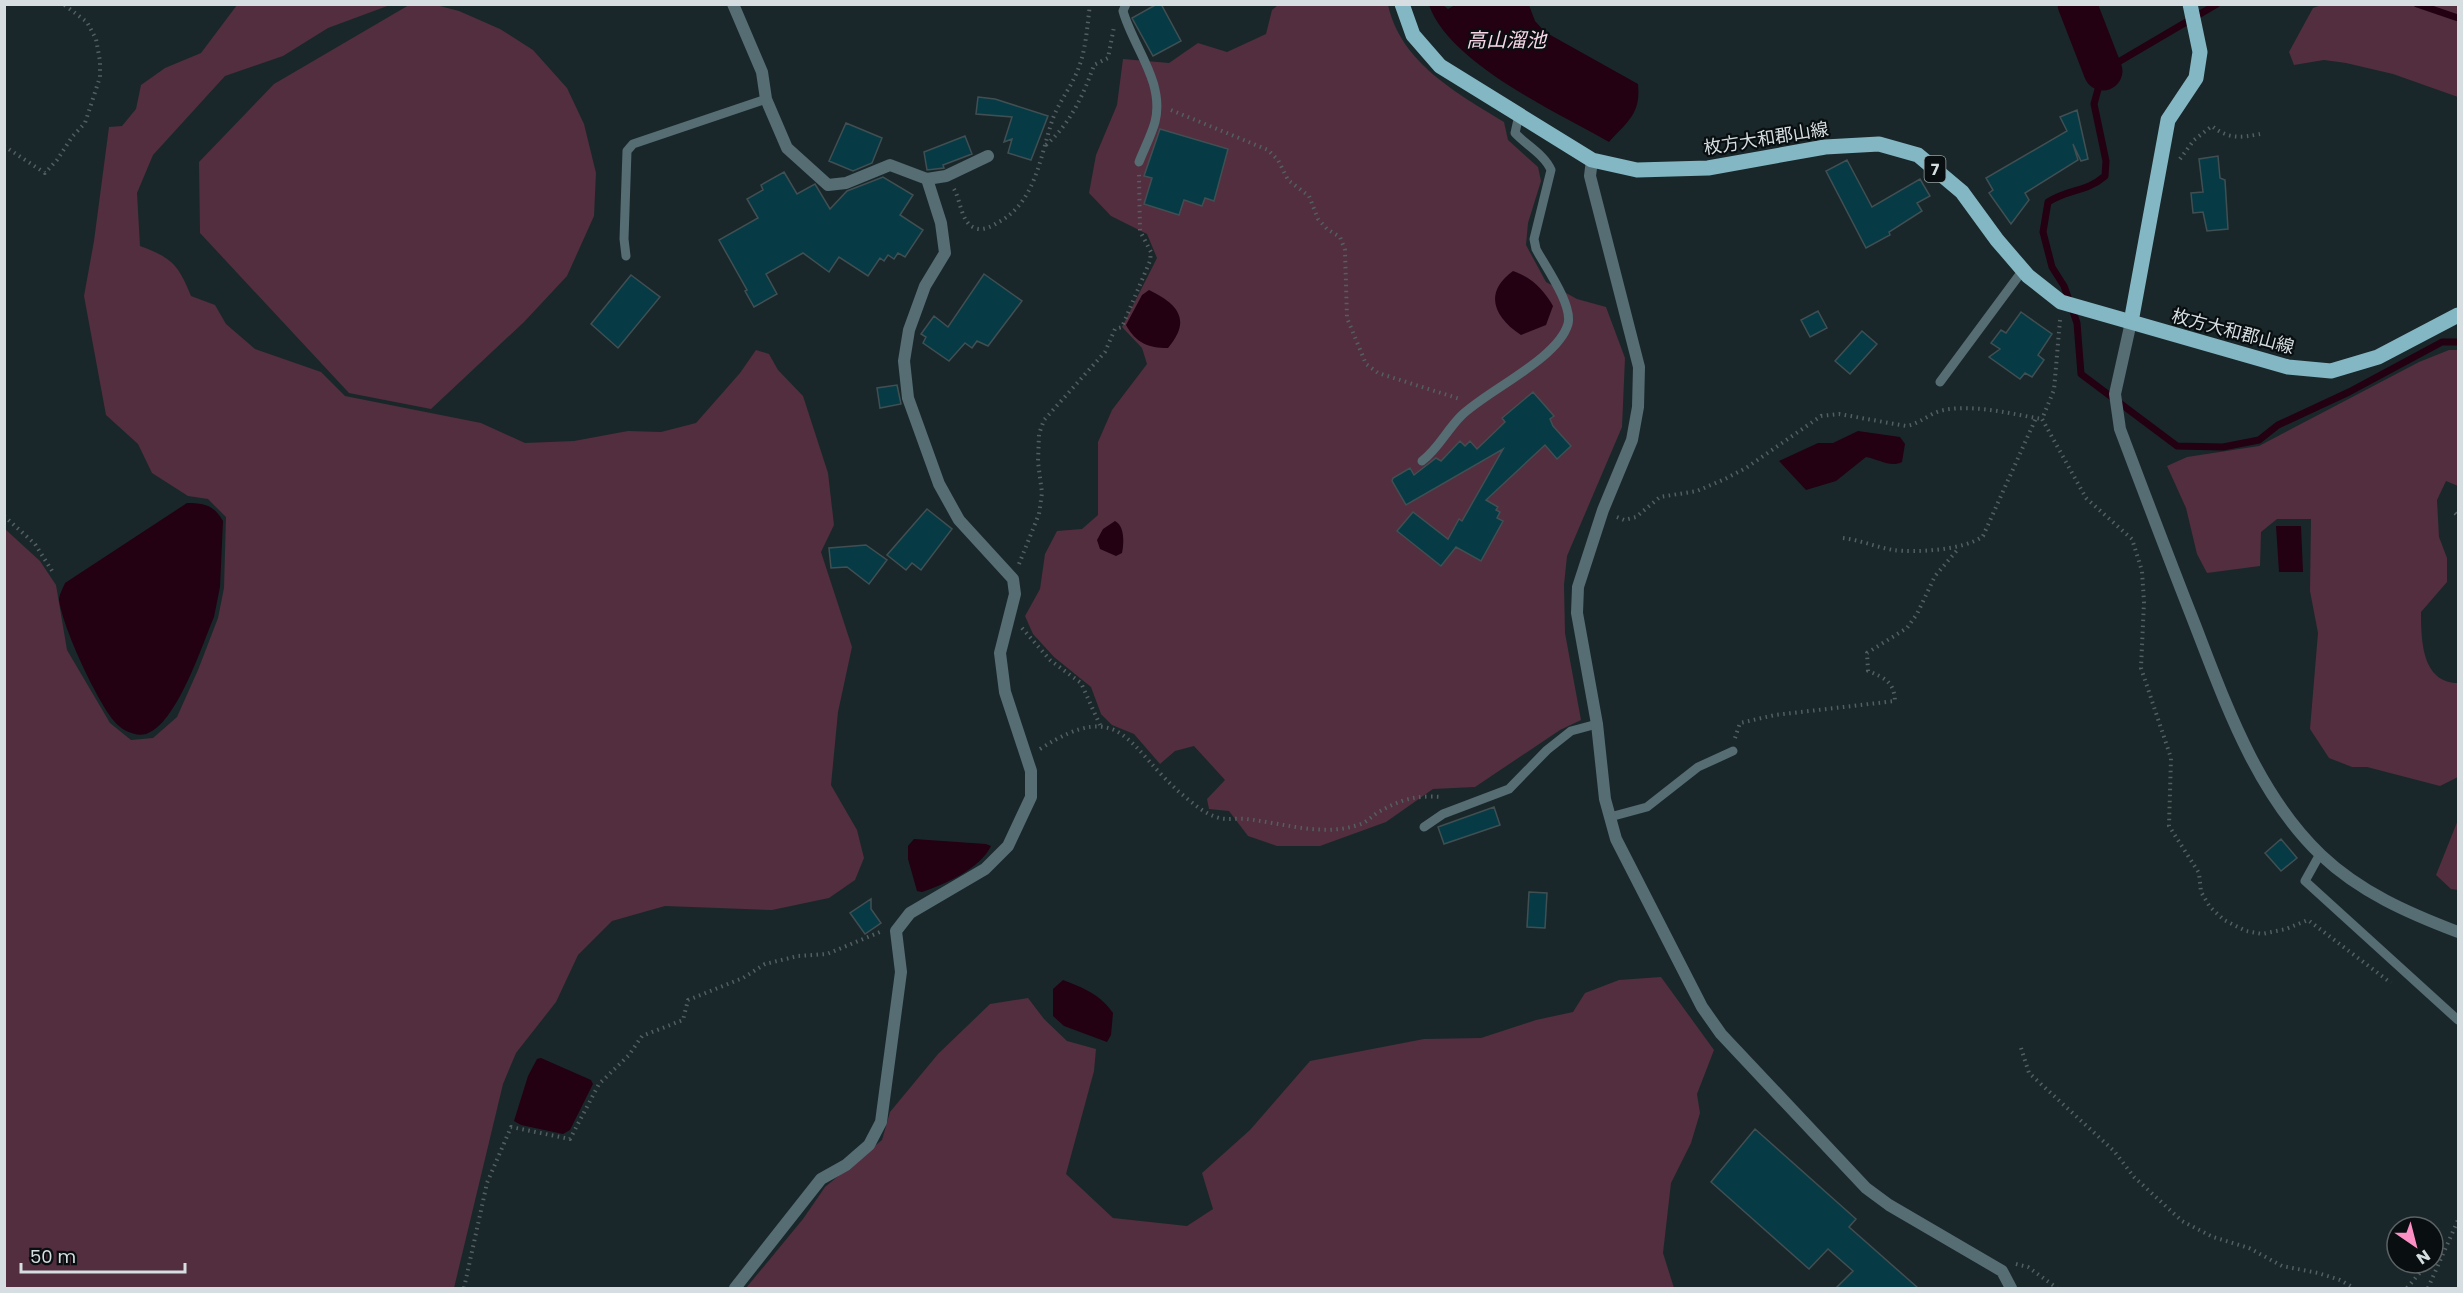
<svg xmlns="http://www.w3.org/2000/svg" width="2463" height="1293" font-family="Poppins,'Noto Sans JP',sans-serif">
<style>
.green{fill:#522e3f}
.water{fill:#230113}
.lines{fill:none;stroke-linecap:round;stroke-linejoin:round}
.stream{stroke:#230113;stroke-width:7}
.river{stroke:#230113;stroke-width:39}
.building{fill:#063b45;stroke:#414f53;stroke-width:1.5}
.path{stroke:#535f62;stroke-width:4;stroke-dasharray:1.5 4.5;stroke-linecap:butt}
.service{stroke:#556d73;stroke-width:9}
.minor{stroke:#556d73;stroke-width:12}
.tertiary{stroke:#556d73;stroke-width:12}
.primary{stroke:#83b7c4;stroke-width:15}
.labels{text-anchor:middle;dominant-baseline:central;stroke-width:4.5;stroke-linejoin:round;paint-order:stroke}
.shield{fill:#090e10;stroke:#98a0a2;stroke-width:1.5}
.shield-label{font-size:16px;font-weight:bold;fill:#d6dee1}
.street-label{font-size:18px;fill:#d6dee1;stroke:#090e10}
.water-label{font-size:20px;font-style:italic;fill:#f8d8e6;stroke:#090e10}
</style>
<rect width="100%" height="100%" fill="#19272a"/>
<path class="green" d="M237 5H390L328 28 283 56 225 76 153 155 137 193 140 246C172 258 178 264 191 296L215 305 226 324 255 349 321 372 345 396 481 423 525 443 574 441 628 431 661 432 696 423 740 373 756 350 769 354 778 370 803 396 828 473 834 525 821 552 852 647 838 712 831 785 857 830 864 858 855 880 829 898 772 910 665 906 612 921 578 955 556 1002 516 1053 503 1084 454 1288H5V529L40 561 56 585 67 650 110 723 131 740 153 738 177 717 198 670 218 618 224 588 226 517 208 499 188 496 152 473 138 444 106 415 84 296 94 241 109 127 122 126 136 109 141 85 165 68 201 53Z
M409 5H436L459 11 500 29 533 50 567 88 584 124 596 173 594 216 567 276 524 322 431 409 349 393 200 233 199 162 274 84Z
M1278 5H1388C1401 63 1457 93 1504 122L1508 140 1538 167 1541 181 1528 223 1526 245 1546 282 1577 299 1606 307 1625 358 1622 427 1567 556 1564 585 1565 633 1581 720 1560 730 1475 787 1433 789 1386 822 1320 846H1277L1248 836 1229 811 1209 809 1207 799 1225 780 1194 746 1175 751 1160 764 1134 734 1112 725 1101 714 1091 687 1054 657 1033 634 1025 616 1040 589 1045 554 1057 531 1082 529 1098 515V442L1112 410 1147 364 1142 348 1122 327 1157 258 1147 234 1111 216 1089 193 1096 155 1117 105 1123 59 1169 63 1198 43 1227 52 1266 34 1272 10Z
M2321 5H2458V97L2393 74 2346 63 2324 60 2294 65 2289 52 2313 8Z
M2449 350H2458V486L2446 481 2437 500 2439 537 2447 558V582L2421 612C2421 640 2422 683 2458 683V777L2440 786 2367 767H2352L2329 758 2310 729 2318 633 2310 591 2311 519H2277L2261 532 2260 566 2207 573 2197 554 2186 508 2167 466 2187 457 2259 446 2419 362Z
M2458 820V890L2451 889 2436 875Z
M1661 977 1714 1050 1697 1094 1700 1113 1691 1143 1671 1183 1663 1253 1674 1288H746L803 1219 825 1187 882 1140 890 1112 938 1054 990 1004 1028 998 1044 1019 1067 1041 1096 1049 1094 1071 1066 1174 1113 1218 1187 1226 1213 1209 1202 1173 1250 1130 1310 1061 1424 1039 1481 1038 1536 1020 1573 1012 1585 993 1619 980Z"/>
<path class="water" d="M1429 5H1443L1448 9 1455 5H1529L1535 21 1545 32 1638 84C1641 114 1628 121 1609 142 1556 112 1449 63 1429 5Z
M1513 271C1531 277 1544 290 1553 306L1546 325 1521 335C1494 317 1483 293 1513 271Z
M1149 290C1178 304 1192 320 1168 348 1148 348 1136 343 1126 325L1142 295Z
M1858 431 1900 437 1905 444 1902 462C1891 468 1878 459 1866 457L1836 481 1806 490 1779 461 1818 443H1833Z
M187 503C204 503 214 505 223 521L220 587 214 617C202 645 177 724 146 734 135 737 121 730 114 721 96 699 63 628 59 600 59 595 63 588 65 583Z
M1115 521C1125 526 1124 544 1122 553L1116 556 1100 549 1097 540 1103 529Z
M2276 526H2301L2303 572H2279Z
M914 839 986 844 991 846C980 869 945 884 922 892L917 891 908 859V846Z
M1063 980C1084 988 1101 995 1113 1013L1111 1035 1107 1042 1064 1026 1053 1016V989Z
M541 1058 591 1080 593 1084 570 1130 563 1134 521 1125 514 1121 528 1076 537 1059Z"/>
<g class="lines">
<path class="stream" d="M2217 4 2103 71 2094 104 2106 161 2105 176C2085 193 2070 188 2048 202L2043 232 2052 267 2064 286 2077 323 2081 374 2177 446 2223 447 2259 440 2278 425 2349 392 2442 342H2458
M2417 4 2458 18"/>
<path class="river" d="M2077 4 2103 71"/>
</g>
<path class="building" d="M1157 4H1161L1181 41 1153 56 1132 18Z
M978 97 995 99 1048 116 1031 160 1008 153 1012 139 1004 142 1012 117 976 114Z
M2077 110 2088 159 2081 161 2073 144 2078 160 2025 193 2029 200 2011 224 1989 193 1993 190 1986 178 2067 131 2060 117Z
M846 123 882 138 872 163 853 171 829 161Z
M1160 129 1228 149 1214 201 1205 198 1202 206 1184 200 1179 215 1144 204 1152 178 1144 176Z
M965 136 972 154 943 165 944 168 927 170 924 152Z
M2218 156 2220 178 2225 180 2228 229 2207 231 2203 212 2193 213 2191 193 2203 192 2199 159Z
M1847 160 1872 207 1920 179 1930 196 1917 203 1922 211 1889 232 1890 235 1866 248 1826 171Z
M784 172 797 194 815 184 830 209 847 191 883 177 913 195 900 215 923 230 905 257 898 253 894 259 888 255 884 261 880 258 868 276 839 257 829 272 803 253 766 274 777 294 754 307 745 291 747 290 719 240 758 218 747 199 763 190 761 185Z
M984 274 1022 301 988 346 977 341 972 348 965 343 949 361 923 343 926 337 921 334 934 316 948 327Z
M631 275 660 297 618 348 591 324Z
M1818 311 1827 328 1810 337 1801 320Z
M2021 312 2052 334 2038 355 2044 360 2032 377 2025 373 2020 379 1989 357 2000 349 1991 343 2001 330 2006 333Z
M1862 331 1877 344 1850 374 1835 361Z
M897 385 901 404 880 408 877 388Z
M1533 392 1554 416 1550 419 1553 426 1571 446 1557 459 1545 445 1486 500 1498 507 1496 510 1500 512 1497 518 1503 521 1481 561 1456 547 1441 566 1397 531 1413 512 1448 539 1459 519 1462 521 1503 449 1406 505 1392 481 1393 478 1410 468 1414 475 1436 458 1441 461 1460 441 1465 446 1470 441 1477 449 1505 422 1502 418Z
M927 509 952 529 921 570 912 563 906 570 887 555Z
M866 545 887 560 869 584 847 567 831 568 829 548Z
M1494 807 1500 825 1444 844 1438 827Z
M2281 839 2297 858 2281 871 2265 853Z
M1529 892 1547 893 1545 928 1527 927Z
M871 899V909L881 923 865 934 850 913Z
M1755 1129 1856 1219 1849 1227 1918 1288H1836L1853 1271 1828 1249 1809 1269 1711 1182Z"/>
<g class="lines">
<path class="path" d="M1171 110 1268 150 1278 160 1288 180 1309 196 1318 219 1327 229 1340 237 1345 250 1347 318 1366 364 1378 373 1460 399
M1046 145C1070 124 1084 94 1094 65L1108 58 1114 27
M4 146 45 173 57 160 72 137 85 123 100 77V61L96 39 87 22 63 4
M2180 159 2194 140 2212 126C2228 139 2240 138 2260 134
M954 189C961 201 961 223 975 228 982 231 991 227 997 223 1035 204 1040 158 1052 121 1058 103 1070 89 1077 72 1086 51 1087 28 1090 4
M2060 320 2054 390 2042 419 2086 498 2132 539 2142 571 2144 602 2141 668 2171 758 2169 826 2199 873 2201 892 2210 907 2224 920 2246 931 2262 934 2286 929 2308 920 2391 983
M2455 513 2458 516
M4 516 35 544 54 574
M1617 517 1624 520 1636 517 1660 497 1697 491 1725 479 1746 468 1821 416 1839 414 1906 426C1920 424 1929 413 1944 410 1975 404 2011 414 2042 419
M1843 538C1860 540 1876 547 1893 550 1915 553 1966 550 1983 536L2036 418
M1019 564 1039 514 1042 493 1038 462 1039 434 1044 420 1105 352 1115 329 1122 327 1150 261 1151 252 1140 231 1139 174
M1022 628 1050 660 1081 683 1100 725
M1735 738 1740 723 1775 715 1895 701C1894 682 1885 678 1868 671L1867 653 1907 628 1917 614 1935 576 1959 548
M1040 749C1124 695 1127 749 1184 796 1195 805 1205 814 1219 818 1227 820 1237 818 1246 819 1283 823 1322 837 1358 825 1366 823 1371 817 1377 813 1401 799 1416 795 1442 797
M2021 1048 2029 1073 2114 1151 2134 1177 2182 1221 2213 1237 2249 1248 2282 1266 2318 1273 2340 1280 2354 1288
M2016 1264 2028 1267 2057 1288
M464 1288 487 1183 511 1127 570 1139 599 1084 629 1055 642 1036 683 1020 688 1000 743 978 765 964 798 956 827 954 880 932
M2407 1288 2428 1263
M2428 1288 2458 1220"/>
<path class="service" d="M1126 4 1123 11C1133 47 1165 82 1155 122 1151 136 1144 149 1139 162
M626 256 624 239 627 151 633 144 766 99
M1940 382 2023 270
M1422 461C1439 448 1446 431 1461 416 1486 391 1558 359 1568 324 1573 305 1545 266 1536 249L1534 239 1551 170C1545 155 1526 145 1515 133L1519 115
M1610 817 1647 807 1698 767 1733 751
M1424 827 1443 814 1509 789 1547 750 1571 731 1597 724
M2320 854 2305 881 2458 1020"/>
<path class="minor" d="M733 4 762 72 766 99 787 148 828 185 846 183 890 165 927 179 946 176 988 156
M1592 160 1590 176 1639 367 1638 407 1632 440 1603 510 1578 587 1577 613 1597 724 1605 799 1616 839 1702 1007 1721 1034 1866 1188 1889 1205 2002 1271 2011 1288
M735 1288 821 1179 846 1165 869 1145 881 1122 901 972 896 931 910 913 985 869 1008 846 1031 797V771L1005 692 1000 653 1015 594 1013 579 959 520 939 484 908 398 904 361 909 330 925 286 945 253 941 223 927 179"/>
<path class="tertiary" d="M2131 322 2115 394 2120 429C2143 490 2166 551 2190 612 2223 696 2254 791 2321 855 2360 892 2408 913 2458 932"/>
<path class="primary" d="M1402 4 1413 35 1440 66 1592 160 1637 170 1708 168 1825 147 1879 144 1918 155 1962 192 1997 240 2028 276 2061 302 2131 322 2288 367 2331 371 2378 357 2458 315
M2131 322 2168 120 2196 78 2200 52 2190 4"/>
</g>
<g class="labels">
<rect class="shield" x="1924.5" y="156" width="21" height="26" rx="4.5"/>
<g class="shield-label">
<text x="1935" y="169">7</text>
</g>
<g class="street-label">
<text transform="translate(1766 138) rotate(-9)">枚方大和郡山線</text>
<text transform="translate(2233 331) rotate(15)">枚方大和郡山線</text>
</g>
<g class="water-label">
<text x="1506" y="40">高山溜池</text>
</g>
</g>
<rect width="2463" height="1293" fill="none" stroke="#d6dee1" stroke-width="12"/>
<g transform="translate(2415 1245) rotate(145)"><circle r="28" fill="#090e10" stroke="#5b6164" stroke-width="1.5"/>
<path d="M0-4.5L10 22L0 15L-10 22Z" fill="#fc8fc3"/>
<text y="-9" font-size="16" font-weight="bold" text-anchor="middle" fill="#d6dee1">N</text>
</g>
<path d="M21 1263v9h164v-9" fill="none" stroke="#d6dee1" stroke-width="3"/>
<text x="30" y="1263" font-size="18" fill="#d6dee1" stroke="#090e10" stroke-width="4.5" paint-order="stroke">50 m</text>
</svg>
